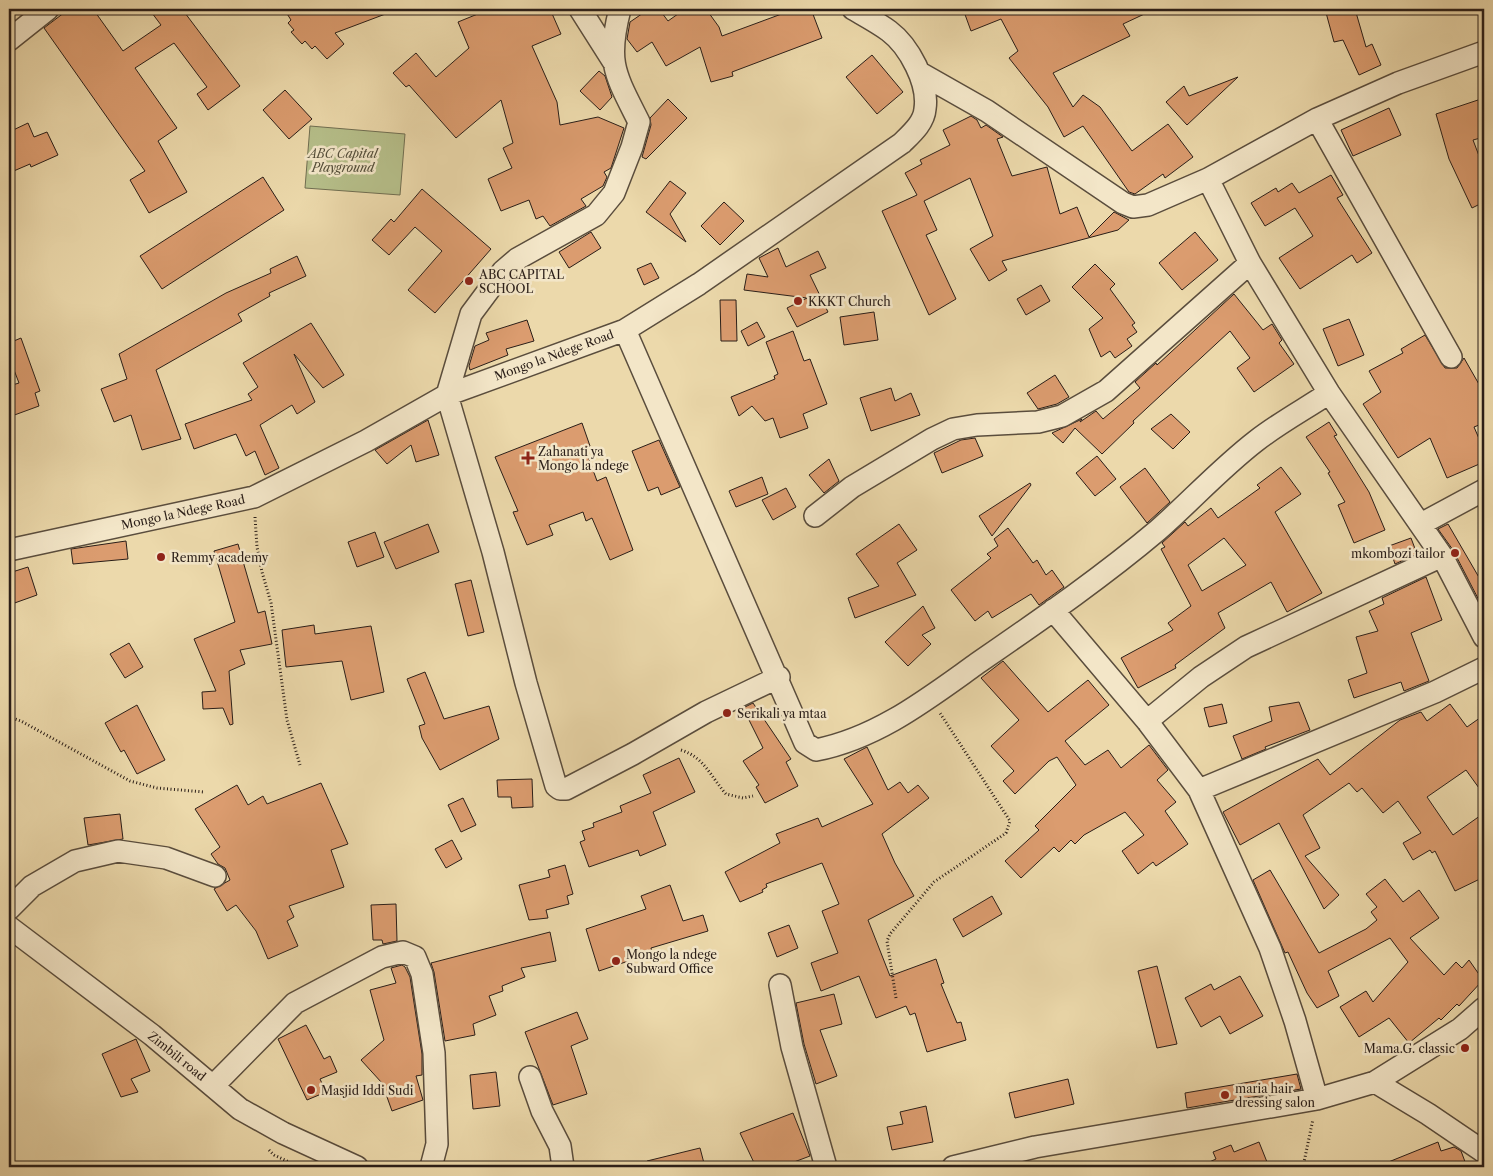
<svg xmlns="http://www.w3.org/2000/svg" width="1493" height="1176" font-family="'Libre Caslon Text',serif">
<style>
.green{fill:#b6bf8a;stroke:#706e51}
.building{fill:#db9c6f;stroke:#2a1e18;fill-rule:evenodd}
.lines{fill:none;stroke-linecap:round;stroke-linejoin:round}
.minor-casing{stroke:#5a4d3d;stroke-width:24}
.path{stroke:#2a1e18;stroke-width:3;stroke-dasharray:1 2.5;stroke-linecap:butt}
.minor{stroke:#f3e6c8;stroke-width:21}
.poi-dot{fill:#8f2418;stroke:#f3e6c8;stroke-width:2}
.labels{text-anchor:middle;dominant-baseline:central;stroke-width:5;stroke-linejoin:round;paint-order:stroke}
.park-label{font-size:12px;font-style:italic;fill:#544e3a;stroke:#f3e6c8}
.poi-label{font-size:12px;fill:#2a1e18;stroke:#f3e6c8;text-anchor:start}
.street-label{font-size:12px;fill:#2a1e18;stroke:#f3e6c8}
</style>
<rect width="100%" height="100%" fill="#ecd9ab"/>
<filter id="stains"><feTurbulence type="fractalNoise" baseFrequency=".004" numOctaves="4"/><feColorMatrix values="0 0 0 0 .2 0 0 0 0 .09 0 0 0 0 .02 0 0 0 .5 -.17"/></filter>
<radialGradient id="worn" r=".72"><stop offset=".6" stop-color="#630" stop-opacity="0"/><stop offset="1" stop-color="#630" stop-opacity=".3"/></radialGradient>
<path class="green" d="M310 126 405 134 400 195 305 188Z"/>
<path class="building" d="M69 9H93L123 51 161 25 149 9H182L240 86 208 110 197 94 207 87 174 43 135 68 177 128 158 141 187 192 149 213 130 180 145 171 44 28Z
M284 9H396V10L335 33 344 44 327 59 315 46 312 49 305 41 302 44 291 32 294 30 288 23 291 20Z
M490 9H550L561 34 532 46 557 102 560 125 598 117 624 128 611 168 604 172 607 177 603 186 581 199 586 206 550 226 543 216 536 219 529 200 501 211 488 179 512 168 503 148 513 143 501 100 456 138 409 85 406 87 393 73 416 53 436 77 469 48 458 22Z
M649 9H659L668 21 685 9H706L719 27 722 36 795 9H811L822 38 732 72 733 76 711 82 700 47 666 66 652 42 637 52 627 39 630 22Z
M963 9H1155L1123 24 1130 36 1053 73 1073 107 1083 95 1100 107 1132 151 1168 124 1193 157 1165 178 1163 174 1135 194 1129 192 1083 126 1064 137 1048 107 1009 58 1018 51 1001 19 971 31Z
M1325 9H1355L1366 47 1372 44 1381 65 1359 75 1343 40 1334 42Z
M872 55 903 92 877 114 846 77Z
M599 71 605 76 612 97 600 110 580 91Z
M1238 77 1187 125 1166 102 1184 86 1189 96Z
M285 90 312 119 289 139 263 110Z
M1484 98V137L1473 140 1484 169V202L1472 208 1449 159 1436 114Z
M668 99 687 118 646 159 642 157 651 125 650 118Z
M1389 108 1401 135 1353 156 1341 130Z
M971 116 977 120 981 128 986 125 1003 137 997 139 1012 176 1047 167 1060 214 1077 207 1089 237 1114 212 1129 220 1118 230 1002 261 1007 270 989 281 970 249 993 236 970 178 924 201 937 230 926 235 956 299 929 315 882 211 917 195 905 173 922 164 920 160 950 145 943 130Z
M28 123 34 137 47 132 58 155 31 167 30 164 9 173V132Z
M1331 175 1343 195 1337 198 1372 253 1357 263 1352 255 1300 289 1279 258 1313 236 1295 208 1265 226 1251 203 1276 188 1278 192 1292 183 1299 193Z
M263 177 284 210 162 289 140 256Z
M670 181 686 193 670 214 686 242 646 212Z
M422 189 491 249 435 313 408 290 442 251 415 227 389 255 372 240 391 219 394 222Z
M724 202 744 221 720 245 701 226Z
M591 232 601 248 569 268 559 252Z
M1195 232 1218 260 1182 290 1159 263Z
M778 248 786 267 818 251 826 268 810 275 828 312 797 327 787 308 807 298 744 290 747 274 768 277 759 258Z
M297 256 306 276 269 293 270 296 238 314 242 321 156 370 181 439 142 450 131 415 114 422 101 389 127 379 119 354 226 293 271 273 270 269Z
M651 263 659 278 644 285 637 269Z
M1095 264 1115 284 1110 289 1135 323 1132 325 1137 332 1127 339 1132 346 1115 358 1110 351 1101 357 1089 329 1103 318 1072 287Z
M1041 285 1050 301 1026 315 1017 299Z
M1234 294 1263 330 1272 324 1282 340 1279 343 1294 364 1254 392 1237 368 1250 358 1230 331 1133 421 1134 423 1102 454 1075 428 1063 443 1052 433 1082 419 1080 422 1096 411 1103 419 1140 388 1135 382 1156 363 1157 365Z
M720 300H736L737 341H721Z
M874 312 878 340 844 345 840 317Z
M1349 319 1364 355 1338 366 1323 329Z
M527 320 534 341 506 349 508 355 470 370 469 366 475 346 489 340 486 333Z
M757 322 765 337 748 346 741 331Z
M311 323 344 375 323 388 294 354 315 402 297 414 292 405 260 425 279 468 265 475 255 451 246 456 236 434 194 449 185 424 252 400 248 394 258 387 243 363Z
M793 331 804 361 810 359 827 404 803 414 808 428 780 438 773 418 765 421 752 406 739 416 731 397 775 379 774 376 778 374 766 342Z
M1425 335 1445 368H1457L1464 358 1484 393V423L1474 427 1484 450V462L1447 478 1430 438 1398 458 1363 404 1381 392 1369 371 1403 353 1401 349Z
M21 338 40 391 35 393 39 406 9 417V386L19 383 9 357V343Z
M1055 375 1069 397 1057 404 1038 409 1027 393Z
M891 388 895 401 911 393 920 415 871 431 860 398Z
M1171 414 1190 432 1173 449 1151 429Z
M428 420 439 455 416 462 411 445 387 464 375 450Z
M1329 422 1337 435 1334 436 1369 492 1385 530 1354 543 1338 505 1345 502 1328 473 1330 472 1306 437Z
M582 423 590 446 585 448 597 481 606 477 633 550 610 560 592 518 586 521 583 512 549 525 553 535 527 545 513 512 518 511 495 457Z
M975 438 983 456 942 473 934 453 961 440Z
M659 440 680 487 661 495 658 487 648 491 632 451Z
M1097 456 1116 479 1095 496 1076 473Z
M829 459 839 481 824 493 809 475Z
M1281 467 1301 494 1275 512 1322 593 1287 612 1271 582 1218 613 1225 628 1175 665 1176 668 1138 688 1121 658 1173 630 1168 623 1191 606 1161 549 1165 547 1162 543 1185 522 1188 526 1211 508 1218 518 1260 488 1257 485ZM1224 538 1246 565 1202 591 1188 565Z
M1145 468 1170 502 1147 523 1120 487Z
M762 477 768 494 736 507 729 491Z
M1030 483 1031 485 992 536 979 516Z
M786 488 796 507 773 520 762 500Z
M428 524 439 552 396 569 384 542Z
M899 524 917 550 897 563 916 595 855 618 848 598 879 586 856 554Z
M1448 524 1484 586V610L1453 550 1438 529Z
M1008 528 1033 563 1037 560 1046 575 1052 570 1064 587 1039 605 1031 594 992 618 988 611 975 621 951 590 991 558 987 554 998 546 994 539Z
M375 532 384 557 357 567 348 542Z
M1411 538 1417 554 1395 564 1389 546Z
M126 541 128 559 73 564 71 549Z
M238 544 258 613 265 611 272 644 240 650 245 664 229 671 233 724 230 725 223 708 203 709 202 692 216 691 194 639 235 622 214 551Z
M28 567 37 595 9 605V573Z
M1426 577 1442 620 1411 633 1429 681 1404 691 1401 682 1354 698 1348 680 1367 673 1356 637 1378 631 1369 611 1384 604 1382 598Z
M471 580 484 632 468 636 455 584Z
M923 606 935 628 922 635 931 644 908 666 885 642Z
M314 625 315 634 371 626 384 692 351 700 342 661 286 667 282 630Z
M129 643 143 667 125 678 110 654Z
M1003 661 1048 712 1088 680 1109 705 1065 741 1085 765 1108 750 1121 768 1149 745 1168 770 1157 780 1176 802 1165 811 1188 844 1156 866 1153 862 1138 874 1122 851 1144 835 1125 812 1084 835 1075 844 1071 840 1059 852 1054 847 1021 878 1005 861 1039 830 1035 826 1076 785 1057 757 1049 761 1015 794 1003 781 1014 771 991 746 1019 720 981 678Z
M425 672 444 719 489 706 499 739 440 770 422 738 419 726 425 724 407 679Z
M1299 702 1310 730 1265 747 1266 749 1242 759 1233 736 1272 721 1269 707Z
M753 703 791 759 786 762 798 786 765 803 756 787 759 785 743 761 763 748 743 708Z
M1222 704 1227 723 1209 727 1204 708Z
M1450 704 1467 727 1484 715V795L1466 770 1427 797 1453 835 1484 813V877L1455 891 1435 851 1432 853 1430 850 1413 860 1403 843 1421 833 1398 801 1383 813 1362 788 1357 792 1349 783 1303 815 1320 848 1305 856 1339 895 1324 909 1279 823 1240 845 1223 812 1318 759 1330 775 1400 720 1421 712 1427 721Z
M137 705 165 760 137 774 124 750 121 752 105 723Z
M867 747 888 790 900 782 908 793 918 785 929 798 882 834 895 863 914 896 868 920 890 976 936 959 944 983 941 984 957 1023 961 1022 966 1040 927 1052 915 1013 910 1015 906 1006 876 1018 859 976 821 991 811 963 838 953 822 911 839 904 822 863 766 884 767 887 762 890 763 892 740 902 725 872 780 843 776 834 818 818 822 827 873 804 844 759Z
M679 758 695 792 653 812 666 845 640 856 638 850 589 867 580 842 585 840 582 831 594 827 593 823 622 812 620 806 651 793 643 775Z
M532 779 533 807 512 808 511 797H498L497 780Z
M321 783 348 844 331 850 344 887 289 906 294 917 287 921 298 946 268 959 256 931 236 905 227 911 214 889 230 880 225 868 218 864 211 854 220 847 195 809 237 785 248 805 263 796 267 804Z
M463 798 476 825 461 832 448 805Z
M120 814 123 839 88 845 84 818Z
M452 840 462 859 446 868 435 849Z
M565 865 573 894 567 896 569 904 546 910 548 918 529 920 519 885 550 877 548 870Z
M1270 870 1319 953 1366 929 1377 920 1371 912 1377 907 1366 894 1385 879 1403 902 1419 890 1439 918 1410 938 1444 975 1456 962 1462 968 1469 960 1483 980 1459 1006 1457 1004 1441 1020 1439 1018 1409 1043 1389 1018 1359 1037 1340 1007 1366 991 1373 1002 1408 962 1390 938 1328 971 1339 996 1317 1008 1307 993 1288 952 1285 953 1253 880Z
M670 885 683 921 703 915 708 931 651 948 652 953 599 971 586 929 646 909 641 896Z
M992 896 1002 914 963 937 953 919Z
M396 904 397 941 383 944 382 940H373L371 905Z
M789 925 798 948 777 957 768 933Z
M550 932 556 961 521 968 525 977 502 986 503 991 489 996 496 1015 473 1024 475 1035 445 1041 434 972 431 963Z
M402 965 405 967 410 977 422 1054V1075L416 1076 423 1100 392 1111 382 1083 361 1060 384 1040 370 990 396 983 391 968Z
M1157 966 1177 1044 1157 1048 1138 971Z
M1240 976 1263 1016 1230 1034 1220 1016 1201 1027 1185 998 1211 984 1214 990Z
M834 994 842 1024 820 1030 837 1076 816 1084 804 1044 796 1003Z
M577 1012 588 1039 571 1046 587 1094 553 1105 525 1032Z
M306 1025 324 1059 330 1056 337 1072 320 1079 326 1092 307 1100 278 1039Z
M136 1039 150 1071 131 1079 138 1092 121 1097 102 1054Z
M496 1072 500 1106 473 1109 470 1075Z
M1297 1074 1301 1089 1187 1108 1185 1093Z
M1068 1079 1074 1104 1015 1118 1009 1093Z
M926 1106 933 1142 892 1150 887 1127 903 1124 900 1112Z
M793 1113 810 1156 794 1162 796 1167H756L740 1133Z
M1259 1142 1269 1167H1198L1216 1159 1213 1152 1231 1145 1234 1152Z
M1438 1142 1441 1151 1454 1147 1461 1151 1467 1167H1376Z
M700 1148 705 1167H648L647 1161Z"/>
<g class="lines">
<g class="minor-casing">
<path id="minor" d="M580 9 613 61
M620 9C606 63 615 74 639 122L632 147 614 193 596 215 517 259 503 271 471 314 447 395 493 552 526 683 556 786 560 789H566L633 754 706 712 779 677
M9 40 48 9
M920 73 987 111 1123 203 1133 207 1148 205 1208 179 1317 119 1398 83 1484 52
M1317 119 1451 357
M1208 179 1250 263 1329 393 1442 556 1484 637
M625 330 805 743 816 750C877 738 926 700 975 665 1037 622 1100 579 1158 530 1191 501 1221 468 1256 441 1279 423 1305 409 1329 393
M815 516 852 487 932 439 953 429 977 425 1038 422 1062 416 1106 391 1250 263
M1421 524 1484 490
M9 550 254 497 366 441 447 395 625 330 699 284 902 143C911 134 924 123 925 109 929 83 909 46 889 31 878 23 865 16 853 9
M1053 610 1147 721 1199 790 1270 948 1295 1021 1317 1099
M1147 721 1201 677 1246 647 1442 556
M1199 790 1435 692 1484 668
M9 909 32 886 75 861 118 851 166 858 215 876
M9 927 152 1035 240 1109 283 1133 357 1167
M780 985 792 1047 826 1167
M530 1077 542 1111 560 1146 563 1167
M1375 1082 1428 1114 1484 1152
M213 1084 218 1081 295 1003 382 957 403 952 415 957 422 974 434 1053 437 1144 431 1167
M953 1167 1035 1147 1317 1099 1375 1082 1460 1029 1484 1008"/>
</g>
<path class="path" d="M255 517 257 547 262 572 271 603 287 720 300 765
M9 717 21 721 130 781 157 788 204 792
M681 750C704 757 711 777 726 794L743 798 753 796
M896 998 887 941 890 934 934 882 1006 833 1010 821 940 713
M269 1150 274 1155 300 1167
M1303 1167 1313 1119"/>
<use href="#minor" class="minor"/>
</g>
<g class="poi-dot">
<circle cx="469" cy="281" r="5"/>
<circle cx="798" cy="301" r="5"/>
<path d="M525.5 450.5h5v5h5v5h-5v5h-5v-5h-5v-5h5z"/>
<circle cx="1455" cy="553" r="5"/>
<circle cx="161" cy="557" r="5"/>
<circle cx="727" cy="713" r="5"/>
<circle cx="616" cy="961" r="5"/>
<circle cx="1465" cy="1048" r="5"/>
<circle cx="311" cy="1090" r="5"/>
<circle cx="1225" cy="1095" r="5"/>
</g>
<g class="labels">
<g class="park-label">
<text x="343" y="153">ABC Capital<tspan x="343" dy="14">Playground</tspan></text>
</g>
<g class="poi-label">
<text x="479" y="274">ABC CAPITAL<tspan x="479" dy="14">SCHOOL</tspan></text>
<text x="808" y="301">KKKT Church</text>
<text x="538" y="451">Zahanati ya<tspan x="538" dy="14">Mongo la ndege</tspan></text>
<text x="1445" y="553" text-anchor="end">mkombozi tailor</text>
<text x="171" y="557">Remmy academy</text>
<text x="737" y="713">Serikali ya mtaa</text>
<text x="626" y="954">Mongo la ndege<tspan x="626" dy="14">Subward Office</tspan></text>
<text x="1455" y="1048" text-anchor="end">Mama.G. classic</text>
<text x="1235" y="1088">maria hair<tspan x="1235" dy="14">dressing salon</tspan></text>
<text x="321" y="1090">Masjid Iddi Sudi</text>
</g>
<g class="street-label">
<text transform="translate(554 355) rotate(-20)">Mongo la Ndege Road</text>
<text transform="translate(183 512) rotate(-12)">Mongo la Ndege Road</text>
<text transform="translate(177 1056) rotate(39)">Zimbili road</text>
</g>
</g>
<rect width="1493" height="1176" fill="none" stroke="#ecd9ab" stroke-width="30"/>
<rect x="10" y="10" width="1473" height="1156" fill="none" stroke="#2a1e18" stroke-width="2.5"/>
<rect x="15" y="15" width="1463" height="1146" fill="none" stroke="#2a1e18"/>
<rect width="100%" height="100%" filter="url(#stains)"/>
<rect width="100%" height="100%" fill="url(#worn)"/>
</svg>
